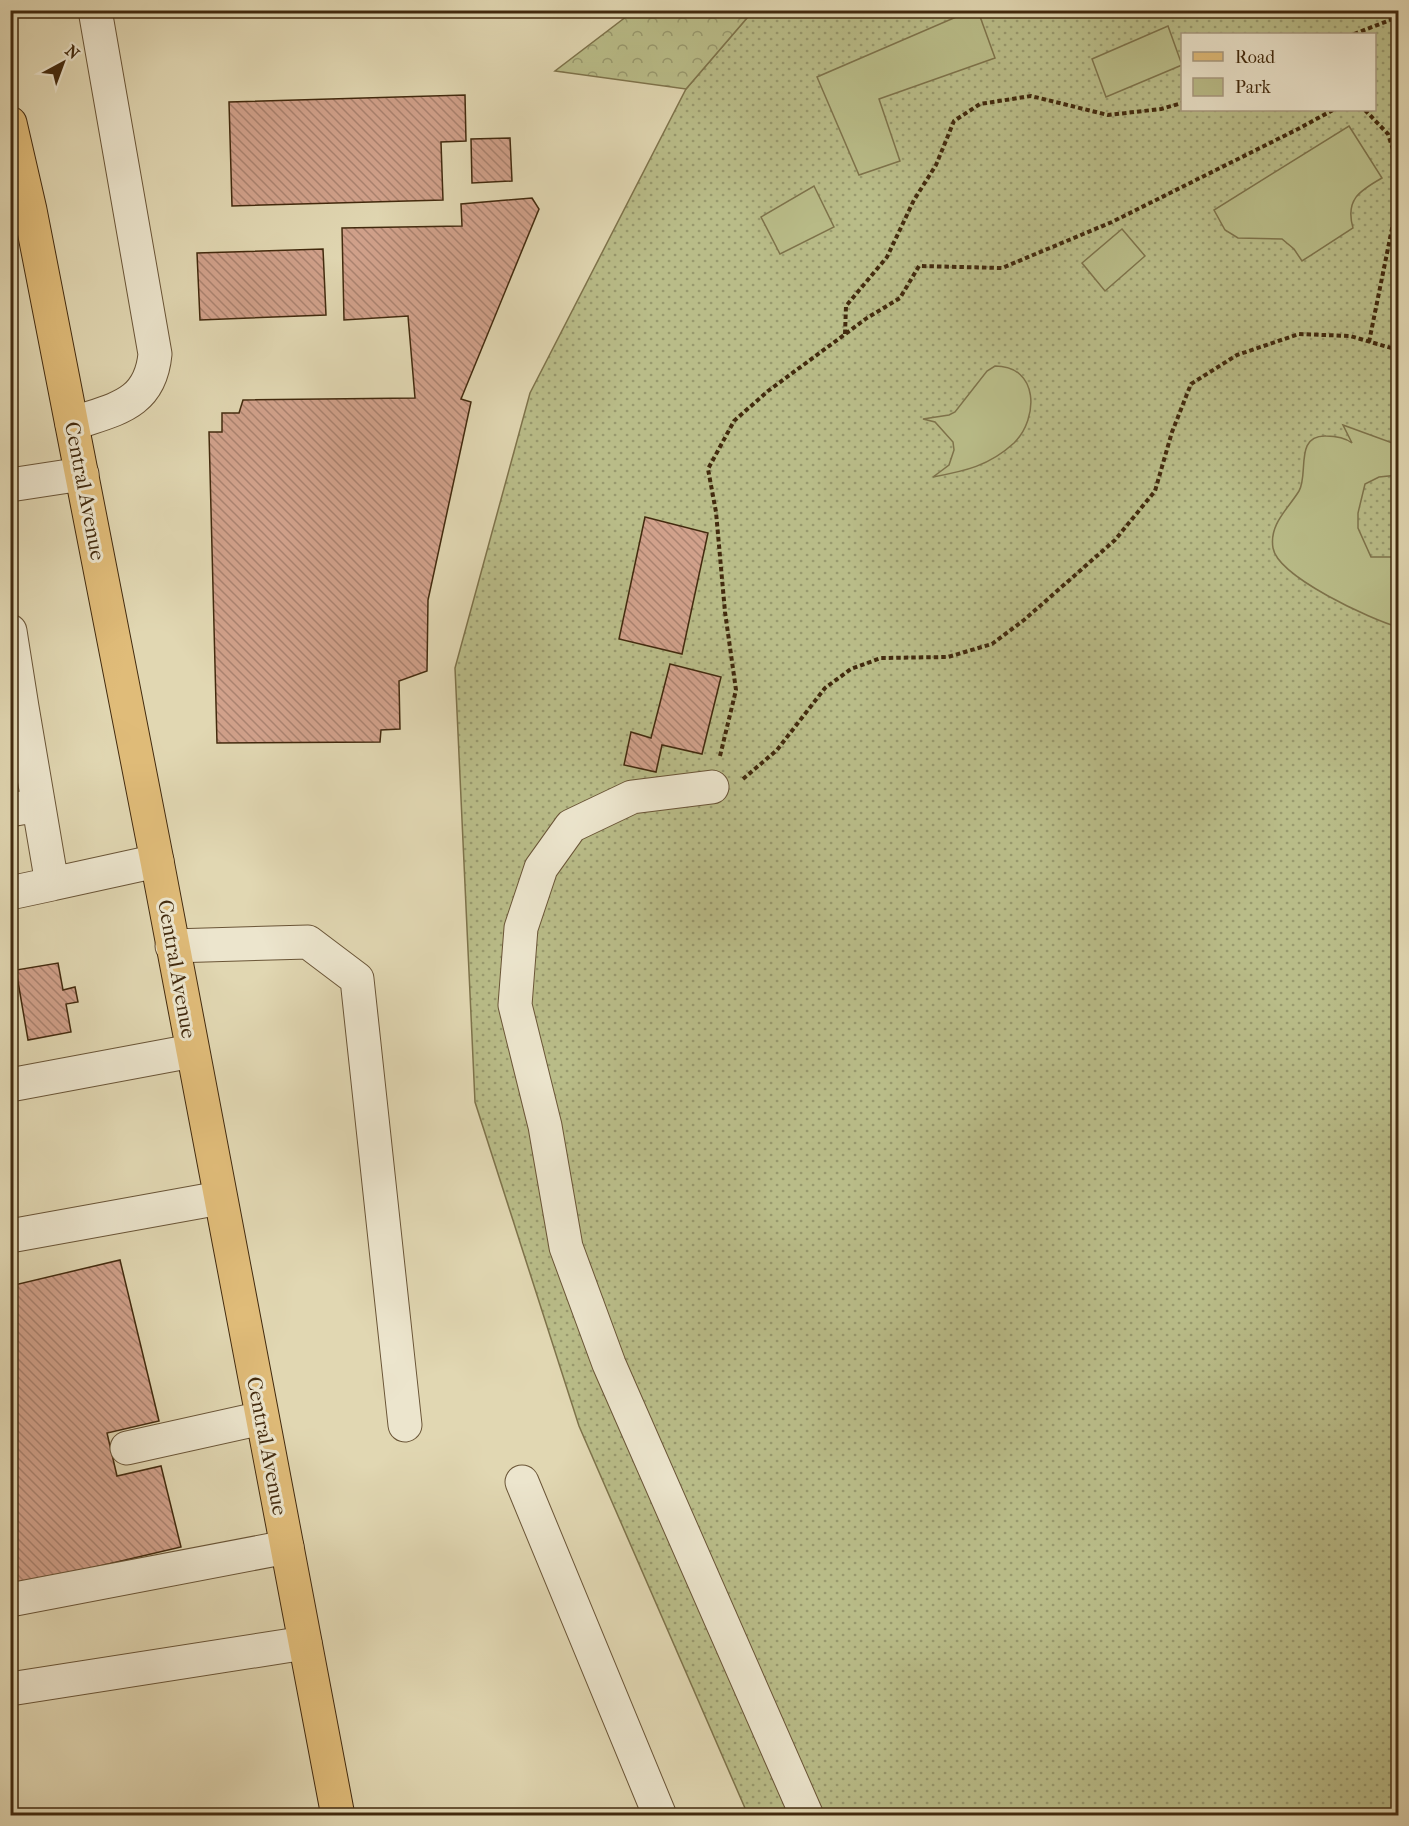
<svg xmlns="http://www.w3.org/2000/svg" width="1409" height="1826" font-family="'IM FELL French Canon',serif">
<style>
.grass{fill:url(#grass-dots);stroke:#7e734b;stroke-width:1.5;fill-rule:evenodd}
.forest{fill:url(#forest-crowns);stroke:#7e734b;stroke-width:1.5}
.park{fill:#b9bc88;stroke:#7e734b;stroke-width:1.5}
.building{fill:url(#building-back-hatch);stroke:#422a0e;stroke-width:1.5}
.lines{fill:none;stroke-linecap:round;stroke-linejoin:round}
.minor-casing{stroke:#6a5537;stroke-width:35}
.major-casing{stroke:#422a0e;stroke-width:35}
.path{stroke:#422a0e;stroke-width:4;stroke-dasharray:4.5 3;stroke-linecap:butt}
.minor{stroke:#ece5cd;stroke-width:33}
.major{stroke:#e0bc79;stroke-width:33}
.labels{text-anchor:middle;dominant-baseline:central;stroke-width:6;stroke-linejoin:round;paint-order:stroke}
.street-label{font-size:21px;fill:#422a0e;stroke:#ece5cd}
</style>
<defs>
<pattern id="grass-dots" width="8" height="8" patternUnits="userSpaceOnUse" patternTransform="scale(1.5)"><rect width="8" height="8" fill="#b9bc88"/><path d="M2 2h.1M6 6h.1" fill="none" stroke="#98996e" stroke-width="1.8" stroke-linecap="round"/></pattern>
<pattern id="forest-crowns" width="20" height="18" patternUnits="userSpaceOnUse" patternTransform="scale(1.5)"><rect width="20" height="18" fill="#b9bc88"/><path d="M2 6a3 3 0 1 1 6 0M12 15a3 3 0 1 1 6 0" fill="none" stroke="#98996e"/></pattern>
<pattern id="building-back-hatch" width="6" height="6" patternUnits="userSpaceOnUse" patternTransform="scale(1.5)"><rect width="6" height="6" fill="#d1a18b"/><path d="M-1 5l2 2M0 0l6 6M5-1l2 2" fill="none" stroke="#ab8370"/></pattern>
</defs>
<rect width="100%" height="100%" fill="#e1d7b2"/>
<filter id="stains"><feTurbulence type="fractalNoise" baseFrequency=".00333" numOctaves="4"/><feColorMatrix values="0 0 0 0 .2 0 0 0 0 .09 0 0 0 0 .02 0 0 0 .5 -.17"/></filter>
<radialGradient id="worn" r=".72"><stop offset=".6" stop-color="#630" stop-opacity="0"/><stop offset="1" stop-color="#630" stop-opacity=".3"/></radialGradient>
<path class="grass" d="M753 11H1398V1815H748L579 1426 475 1102 455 668 530 393 686 89ZM1182 34H1374V110H1182Z"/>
<path class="forest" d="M635 10H753V11L686 89 555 71Z"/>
<path class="park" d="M970 11H978L995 58 879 99 900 161 859 175 817 77Z
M1168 26 1182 65 1106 97 1092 59Z
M1349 126 1382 178C1359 191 1345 200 1353 228L1302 261 1294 249 1282 239 1238 238 1225 230 1214 210Z
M814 186 834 227 780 254 761 217Z
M1122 229 1145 256 1105 291 1082 263Z
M995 366C1039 366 1039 418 1014 443 989 466 965 471 933 477L949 465 954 450 953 442 935 422 923 419 949 415 955 412 987 371Z
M1343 425 1398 445V475L1379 477 1365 484 1358 513V528L1371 557H1398V627C1372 620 1278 577 1273 548 1269 524 1288 509 1299 491 1309 474 1294 435 1326 436 1336 436 1344 437 1352 443Z"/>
<path class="building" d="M465 95 466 141 441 142 443 200 232 206 229 102Z
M510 138 512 181 472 183 471 139Z
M532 198 539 209 461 399 471 402 428 600 427 671 399 681 400 729 381 730 380 742 217 743 209 432H222V413H239L243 400 415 398 408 316 344 320 342 228 462 226 461 204Z
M323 249 326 315 200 320 197 253Z
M645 517 708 533 682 654 619 639Z
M670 664 721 677 702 754 662 745 656 772 624 765 631 732 651 738Z
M58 963 63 990 75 987 78 1002 66 1004 71 1032 28 1040 16 970Z
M120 1260 159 1421 107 1433 117 1476 161 1466 181 1547 10 1587V1286Z"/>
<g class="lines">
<g class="minor-casing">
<path id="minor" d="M72 424C114 409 150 406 155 354L95 10
M10 485 82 474
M10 631 22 707
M10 710 22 707 52 884 10 893
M712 787 632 797 571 826 541 868 521 928 515 1005 545 1126 566 1247 609 1364 807 1816
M10 810 38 805
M52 884 157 861
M172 946 308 942 357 979 405 1425
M10 1085 192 1051
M10 1236 220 1198
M127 1448 262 1418
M522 1482 660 1816
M10 1600 287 1547
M10 1689 305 1643"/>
</g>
<g class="major-casing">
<path id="major" d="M10 123 30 210 157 861 338 1816"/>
</g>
<path class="path" d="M1354 34 1398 17
M1365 110 1388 134 1398 165
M845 334 846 306 887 257 914 200 936 165 954 121 980 104 1031 96 1108 115 1161 109 1182 103
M1369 342 1398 199
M720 756 736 690 725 612 716 512 708 469 734 421 768 391 867 318 900 298 919 266 1002 268 1112 222 1298 129 1333 110
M743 779 777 750 825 688 851 669 881 658 948 657 992 644 1024 620 1115 540 1155 491 1172 432 1191 384 1237 355 1299 334 1350 336 1398 350"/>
<use href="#minor" class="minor"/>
<use href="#major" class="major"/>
</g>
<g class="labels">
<g class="street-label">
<text transform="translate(85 491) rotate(79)">Central Avenue</text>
<text transform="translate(177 969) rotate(80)">Central Avenue</text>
<text transform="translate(267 1446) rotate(79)">Central Avenue</text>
</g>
</g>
<rect width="1409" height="1826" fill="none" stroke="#e1d7b2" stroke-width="36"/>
<rect x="12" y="12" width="1385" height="1802" fill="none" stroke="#422a0e" stroke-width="3"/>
<rect x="18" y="18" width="1373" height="1790" fill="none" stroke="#422a0e" stroke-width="1.5"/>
<rect x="1181" y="33" width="195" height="78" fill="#ece5cd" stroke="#a89a81" stroke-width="1.5"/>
<rect x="1193" y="52" width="30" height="9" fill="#e0bc79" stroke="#a89a81" stroke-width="1.5"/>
<text x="1235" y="63" font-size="18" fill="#422a0e">Road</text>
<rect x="1193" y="78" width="30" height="18" fill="#b9bc88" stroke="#a89a81" stroke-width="1.5"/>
<text x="1235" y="93" font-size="18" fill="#422a0e">Park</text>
<g transform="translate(63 63) rotate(41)" stroke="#ece5cd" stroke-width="4.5" paint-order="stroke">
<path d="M0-4.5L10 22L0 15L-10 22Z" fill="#422a0e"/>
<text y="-9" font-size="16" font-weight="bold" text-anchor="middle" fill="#422a0e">N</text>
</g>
<rect width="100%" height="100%" filter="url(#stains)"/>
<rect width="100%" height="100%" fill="url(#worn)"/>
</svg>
